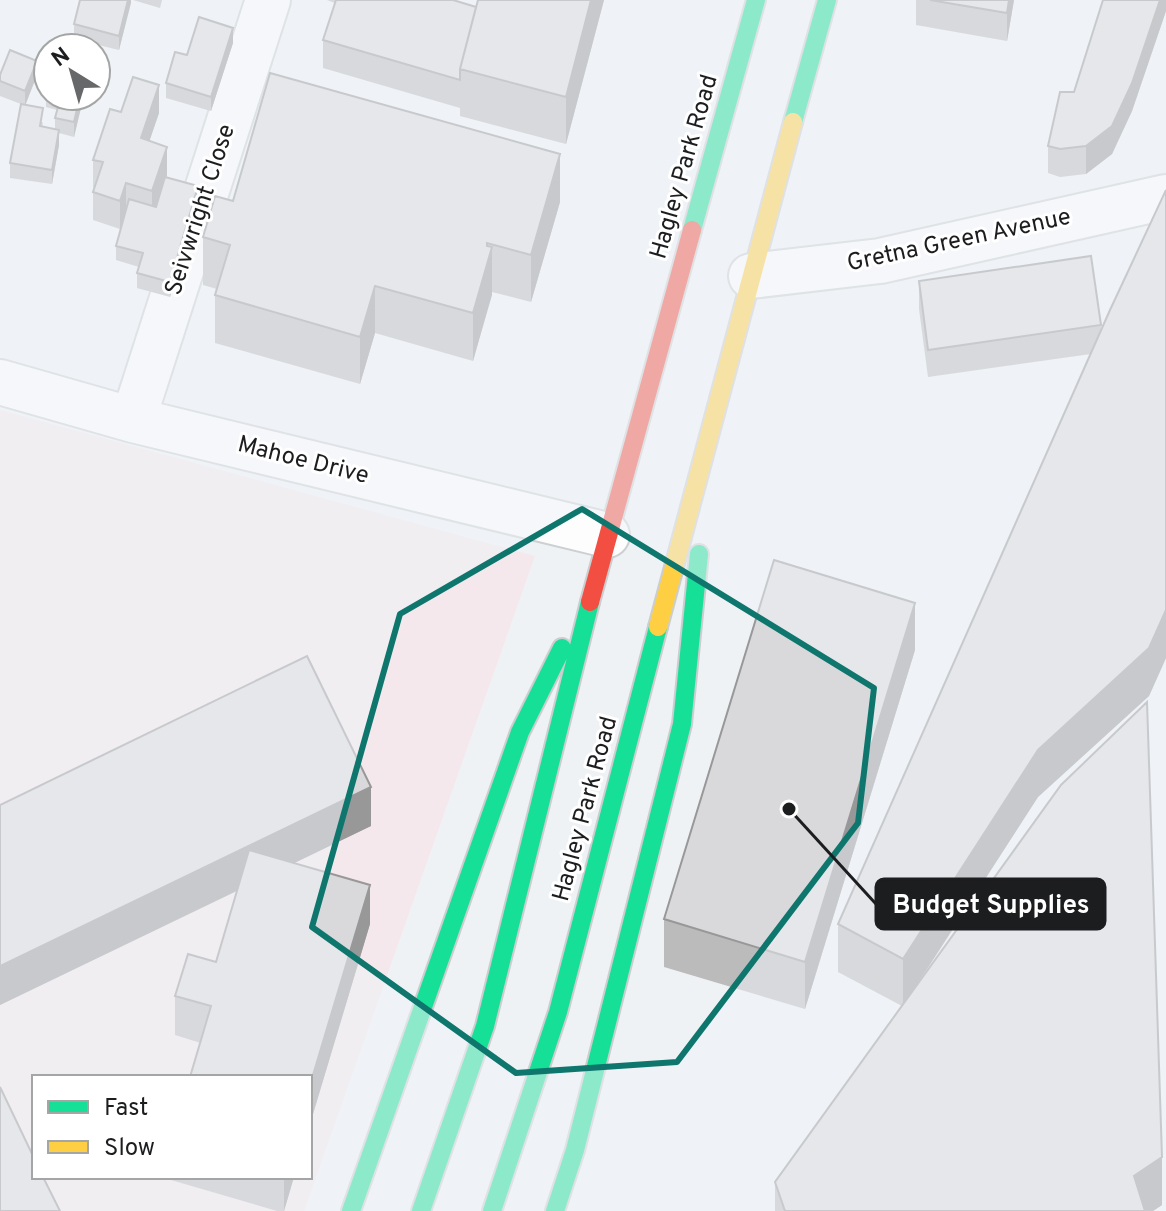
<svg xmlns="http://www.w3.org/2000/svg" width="1166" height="1211" font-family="Overpass,sans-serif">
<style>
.education{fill:#f4e8ed;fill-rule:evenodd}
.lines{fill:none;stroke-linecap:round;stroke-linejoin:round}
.street-casing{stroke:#cdd0d2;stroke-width:48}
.fast-casing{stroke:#cccdce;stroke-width:22}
.slow-casing{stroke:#cccdce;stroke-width:22}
.jam-casing{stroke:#cccdce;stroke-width:22}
.street{stroke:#fdfdfe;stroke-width:44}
.fast{stroke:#16e098;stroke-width:18}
.slow{stroke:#ffcf43;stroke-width:18}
.jam{stroke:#f24e42;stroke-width:18}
.wall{fill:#bbbbbc}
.shaded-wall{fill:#989899}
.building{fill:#d9d9db;stroke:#989899;stroke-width:2}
.marked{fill:none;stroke:#0f766e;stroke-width:6;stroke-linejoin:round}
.labels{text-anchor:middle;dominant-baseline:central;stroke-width:6;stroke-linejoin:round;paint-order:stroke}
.street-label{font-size:24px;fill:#1c1d1f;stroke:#fff}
.leader{fill:none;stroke:#1c1d1f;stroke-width:3}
.callout-dot{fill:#1c1d1f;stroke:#fff;stroke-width:3}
.callout{fill:#1c1d1f;stroke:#1c1d1f;stroke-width:3}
.callout-label{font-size:26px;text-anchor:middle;font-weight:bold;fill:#fff}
</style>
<rect width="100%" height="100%" fill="#eff2f5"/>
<path class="education" d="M0 410 535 556 304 1211H0ZM34 1077H310V1177H34Z"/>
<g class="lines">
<g class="street-casing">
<path id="street" d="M751 276 880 261 1166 197
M0 382 133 420 607 535
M133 420 268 0"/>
</g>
<g class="fast-casing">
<path id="fast" d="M793 122 827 0
M692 230 756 0
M351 1211 520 732 562 648
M421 1211 485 1026 590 602
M492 1211 558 1012 658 627
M555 1211 575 1150 682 724 699 554"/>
</g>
<g class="slow-casing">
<path id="slow" d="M658 627 793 122"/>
</g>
<g class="jam-casing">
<path id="jam" d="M590 602 692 230"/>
</g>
<use href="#street" class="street"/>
<use href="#fast" class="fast"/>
<use href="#slow" class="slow"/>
<use href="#jam" class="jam"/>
</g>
<path class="wall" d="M131 0 119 50 74 39V24Z
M133 0H162L160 8Z
M327 0H453L476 7 604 0 566 144 460 116V108L323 68V40L335 3Z
M916 0H1014L1007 41 916 25Z
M1166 0V11L1132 111 1112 154 1086 174 1060 177 1048 173V146Z
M233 43 211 111 166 98V83L187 55Z
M0 75H37L25 105 43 123 42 127 55 129V118L57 110 46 107V93L48 84V96H83L74 137 59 133V145L52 184 10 178V163L21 104 0 96Z
M121 112 159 113 149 141 167 175 166 177 198 201 170 297 137 288V273L139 267 116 260V246L126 211 120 229 93 220V192L94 188 93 187V160Z
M1166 190V658L1149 696 1038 797 910 996 1162 1205 1153 1211H775V1182L902 1006 838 972V924L1091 354 928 377 919 309V281L1101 325V332Z
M233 201 560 202 531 302 492 292 473 361 375 333 360 384 215 343V295L217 289 203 285V237Z
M915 650 805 1009 664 967V919Z
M0 805 371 826 294 863 370 924 310 1124V1077L175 1035V996L216 962 237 891 0 1005Z
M171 1177H294L284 1211H277L171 1180Z"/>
<path class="shaded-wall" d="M128 0H131V3L119 50V36Z
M591 0H604L566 144V97Z
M1009 0H1014L1007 41V13Z
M1160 0H1166V11L1132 111 1112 154 1086 174V146Z
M233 28V43L211 111V97Z
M37 61V75L25 106V91Z
M159 85V113L141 166V138Z
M80 96H83V100L74 137V122Z
M59 130V145L52 184V170Z
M167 147V175L152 219V191Z
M560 154V202L531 302V255Z
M126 183V211L120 229V201Z
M198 186V201L170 297V282Z
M492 247V295L473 361V313Z
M375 286V333L360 384V337Z
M915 603V650L805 1009V962Z
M1166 610V658L1149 696 1038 797 903 1006V959L1038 750Z
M371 787V826L0 1005V966Z
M370 885V924L310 1124V1085Z
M1162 1157V1205L1153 1211H1134V1176Z
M284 1177H294L284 1211Z"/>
<path class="building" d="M80 0H128L119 36 74 24Z
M336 0H453L476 7 460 69V80L323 40Z
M478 0H591L566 97 460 69Z
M930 0H1009L1007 13Z
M1103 0H1160L1132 83 1112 126 1086 146 1060 149 1048 146 1060 92H1074Z
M199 17 233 28 211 97 166 83 175 52 187 55Z
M10 50 37 61 25 91 0 81V75Z
M270 73 560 154 531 255 487 243V246L492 247 473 313 375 286 360 337 215 295 230 245 203 237 215 196 233 201Z
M133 77 159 85 141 138 167 147 152 191 126 183 120 201 93 192 103 162 93 160 110 109 121 112Z
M61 96H80L74 122 55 118Z
M21 104 43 108 40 126 59 130 52 170 10 163Z
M165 177 198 186 170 282 137 273 143 253 116 246 129 199 156 207Z
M1166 190V610L1149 648 1038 750 903 959 838 924 1110 310Z
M1091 256 1101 325 928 350 919 281Z
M774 560 915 603 805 962 664 919Z
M307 656 371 787 0 966V805Z
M1147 702 1162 1157 1134 1176 1145 1211H785L775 1182 1061 785Z
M249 850 370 885 310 1085V1077H190L211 1006 175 996 188 954 216 962Z
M0 1087 34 1158V1177H43L60 1211H0Z"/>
<path d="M0 0H1166V1211H0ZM582 509 874 688 858 823 677 1062 516 1073 312 927 400 614Z" fill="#eff2f5" fill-opacity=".55" fill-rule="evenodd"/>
<path class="marked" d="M582 509 874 688 858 823 677 1062 516 1073 312 927 400 614Z"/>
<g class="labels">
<g class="street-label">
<text transform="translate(685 167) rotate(-74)">Hagley Park Road</text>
<text transform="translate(201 210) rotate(-72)">Seivwright Close</text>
<text transform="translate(959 241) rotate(-12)">Gretna Green Avenue</text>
<text transform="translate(303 461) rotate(14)">Mahoe Drive</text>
<text transform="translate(586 809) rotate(-75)">Hagley Park Road</text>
</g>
</g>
<path class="leader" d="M789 809L876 904"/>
<circle class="callout-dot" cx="789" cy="809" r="8"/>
<rect class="callout" x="876" y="879" width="229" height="50" rx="8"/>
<g class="callout-label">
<text x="991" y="913">Budget Supplies</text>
</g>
<rect x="32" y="1075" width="280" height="104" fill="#ffffff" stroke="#a4a5a5" stroke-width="2"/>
<rect x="48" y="1101" width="40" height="12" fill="#16e098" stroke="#a4a5a5" stroke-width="2"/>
<text x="104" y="1115" font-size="24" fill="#1c1d1f">Fast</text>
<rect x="48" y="1141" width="40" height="12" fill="#ffcf43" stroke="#a4a5a5" stroke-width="2"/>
<text x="104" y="1155" font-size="24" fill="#1c1d1f">Slow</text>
<g transform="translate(72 72) rotate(323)"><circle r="38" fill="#ffffff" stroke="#a4a5a5" stroke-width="2"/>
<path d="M0-6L14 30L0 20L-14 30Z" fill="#66686a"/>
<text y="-12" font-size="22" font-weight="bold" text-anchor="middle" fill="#1c1d1f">N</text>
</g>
</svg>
